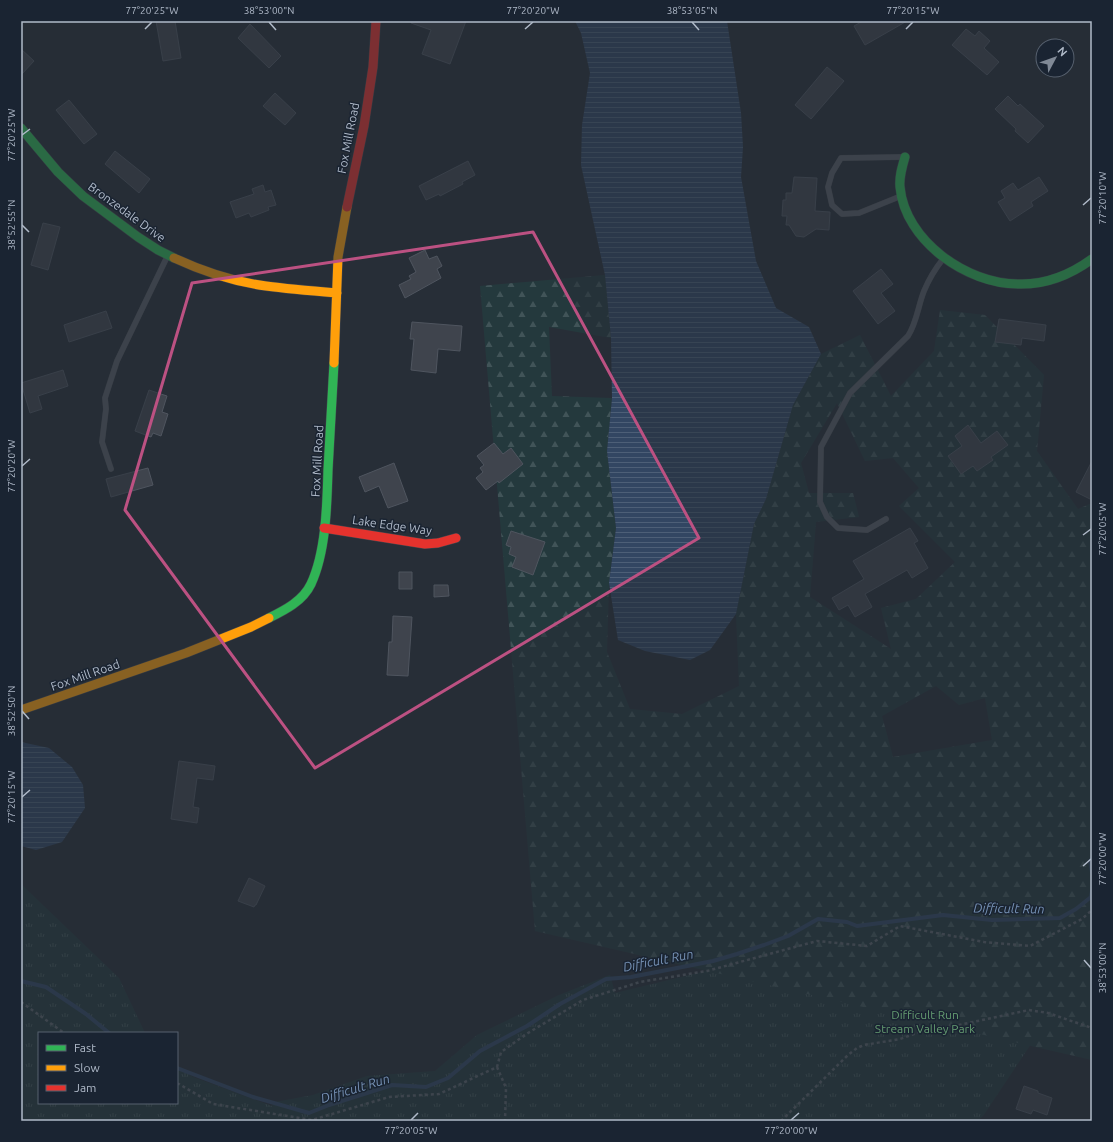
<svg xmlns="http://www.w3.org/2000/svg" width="1113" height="1142" font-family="Ubuntu,sans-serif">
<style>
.grass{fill:url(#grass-tufts)}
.forest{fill:url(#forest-firs);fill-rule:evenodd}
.water{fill:url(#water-rules)}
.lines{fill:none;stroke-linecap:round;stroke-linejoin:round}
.stream{stroke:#324662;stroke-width:4}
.building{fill:#3f444d;stroke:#4f555f}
.lane-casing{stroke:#44484f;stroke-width:6}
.fast-casing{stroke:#44484f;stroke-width:10}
.slow-casing{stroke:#44484f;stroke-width:10}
.jam-casing{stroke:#44484f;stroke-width:10}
.path{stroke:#5a6168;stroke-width:2.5;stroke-dasharray:3 3;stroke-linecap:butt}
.lane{stroke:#585c64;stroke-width:5.5}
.fast{stroke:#30b455;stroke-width:9}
.slow{stroke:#ff9f0a;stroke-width:9}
.jam{stroke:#e5322d;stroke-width:9}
.marked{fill:none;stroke:#bc5182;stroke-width:3;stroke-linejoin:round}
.ticks{fill:none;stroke:#b0bac9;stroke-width:1.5}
.labels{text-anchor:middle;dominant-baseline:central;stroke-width:3;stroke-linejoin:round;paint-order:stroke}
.street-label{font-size:12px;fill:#b0bac9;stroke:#1a2432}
.park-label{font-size:12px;fill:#659c71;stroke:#1a2432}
.water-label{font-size:13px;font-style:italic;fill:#7590b3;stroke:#1a2432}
.neatline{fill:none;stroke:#b0bac9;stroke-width:1.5}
.ticks-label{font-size:10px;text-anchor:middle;fill:#b0bac9}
</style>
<defs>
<pattern id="grass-tufts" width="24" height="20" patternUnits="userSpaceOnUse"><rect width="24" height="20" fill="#24393d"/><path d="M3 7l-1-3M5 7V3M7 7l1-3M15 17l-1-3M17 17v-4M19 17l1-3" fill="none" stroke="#415458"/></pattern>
<pattern id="forest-firs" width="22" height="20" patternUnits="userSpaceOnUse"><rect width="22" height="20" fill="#24393d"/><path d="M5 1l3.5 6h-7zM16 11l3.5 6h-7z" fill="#415458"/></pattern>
<pattern id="water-rules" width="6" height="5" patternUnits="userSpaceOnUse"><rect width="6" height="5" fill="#324662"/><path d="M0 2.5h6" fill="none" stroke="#4d5f77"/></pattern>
</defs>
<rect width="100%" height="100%" fill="#272e37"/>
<path class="grass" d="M1092 878 1037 1035 983 1116 977 1121H21V884L119 978 145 1033H39V1103H177V1067L193 1077 272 1106 275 1102 313 1095 367 1076 435 1071 477 1035 559 995 610 975 615 993Z"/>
<path class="forest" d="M605 275 611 338 549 327 552 396 612 398 607 451 616 528 609 583 607 652 630 709 682 714 739 686 736 614 754 524 766 499 793 405 821 354 860 335 891 396 934 351 940 310 985 315 1044 375 1037 451 1078 509 1092 503V1060L535 931 480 286ZM837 403 865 461 893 458 919 488 899 506 955 562 916 599 881 608 891 649 810 597 816 522 859 517 853 493H809L801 463ZM936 686 959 705 985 698 992 740 893 757 882 716Z"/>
<path class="water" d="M575 21H727L741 113 743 147 741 177 756 261 776 308 809 327 821 354 793 405 766 499 754 524 736 614 710 650 690 660 645 651 618 640 609 583 616 528 607 451 612 398 611 338 605 275 581 165 582 125 590 73 581 33Z
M21 742 49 748 72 767 83 785 85 808 62 842 36 850 21 846Z"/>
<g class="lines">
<path class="stream" d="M1092 859 1090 861 1092 872
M21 981 46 987 86 1014 109 1033
M177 1068 253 1097 309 1113 329 1105 392 1085 426 1087 448 1078 480 1051 527 1026 560 1004 606 979 631 977 713 961 737 954 764 945 788 936 818 919 847 922 857 926 943 915 992 920 1060 918 1076 909 1091 897 1092 891"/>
</g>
<path class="building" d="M156 21H175L181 58 163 61Z
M411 21H466L450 64 422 54 431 30 411 23Z
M863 21H907L865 45 854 26Z
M250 24 281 56 269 68 238 38Z
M966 29 975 36 979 31 990 41 984 48 999 62 987 75 952 45Z
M21 49 34 61 21 75Z
M827 67 844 81 811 119 795 105Z
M275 93 296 113 285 125 263 106Z
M1008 96 1018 106 1020 104 1044 126 1028 143 1015 131 1016 129 995 109Z
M69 100 97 134 84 144 56 110Z
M115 151 150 179 139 193 105 164Z
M468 161 475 175 462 182 463 184 440 196 439 194 426 200 419 186Z
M794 177 817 178 815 211 830 212 829 230 816 229 804 237 796 236 789 225H786L787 216H782L783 200H786V193H792Z
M1039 177 1048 191 1031 202 1033 206 1010 221 998 202 1005 198 1001 191 1013 183 1018 190Z
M263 185 265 192 271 190 276 205 268 207 269 210 251 217 249 213 236 218 230 202 254 194 252 189Z
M43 223 60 227 48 270 31 265Z
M425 250 429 259 437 256 442 266 437 269 441 278 405 298 399 285 411 279 409 276 416 272 409 258Z
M881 269 893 284 881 293 895 311 878 324 853 291Z
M106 311 112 328 69 342 64 325Z
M999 319 1046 325 1044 341 1022 338 1021 345 995 342Z
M412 322 462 326 460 351 438 349 436 373 411 370 414 339H410Z
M63 370 68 386 38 396 42 409 30 413 21 383Z
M149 390 167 396 162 412 168 414 161 436 153 433 151 437 135 431Z
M968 425 981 443 997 431 1008 445 991 457 993 460 977 471 973 466 961 474 948 456 962 446 955 436Z
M494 443 503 454 511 448 523 464 499 483 498 481 486 490 476 478 483 472 480 468 484 465 477 456Z
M1092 461V500L1076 492Z
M394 463 408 501 388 508 379 486 365 492 359 477Z
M148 468 153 485 111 497 106 479Z
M910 528 918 541 914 543 928 568 912 578 907 570 865 594 872 607 855 617 848 605 839 610 832 598 864 579 853 561Z
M511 531 545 542 533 575 512 567 516 557 509 554 511 547 506 545Z
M399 572H412V589H399Z
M434 585H448L449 596 434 597Z
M393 616 412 617 408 676 387 675 389 642H392Z
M179 761 215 766 213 780 197 778 193 807 199 808 197 823 171 819Z
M249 878 265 886 256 905H255L254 907 238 901Z
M1024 1086 1038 1091V1093L1052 1098 1047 1115 1033 1110 1031 1114 1016 1109Z"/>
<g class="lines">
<g class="lane-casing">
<path id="lane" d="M901 196 859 213 842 214 832 205 828 187 832 173 841 158 903 157
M111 469 102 442 106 409 105 398 117 361 167 257
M886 519 867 530 838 528 827 517 820 502 821 447 850 393 908 336C917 322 918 306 924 291 929 279 935 269 943 259"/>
</g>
<g class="fast-casing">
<path id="fast" d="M21 128 58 172 83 196 138 237 158 250 174 258
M905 157C902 167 899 177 900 187 905 241 967 284 1018 284 1045 285 1070 275 1092 259
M269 618C285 610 303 601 311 584 326 552 327 505 328 470 330 434 332 399 334 363"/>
</g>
<g class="slow-casing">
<path id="slow" d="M174 258C202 271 235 282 266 286 289 289 313 291 337 293
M334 363 338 257 347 207
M21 710 186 653 251 627 269 618"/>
</g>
<g class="jam-casing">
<path id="jam" d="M347 207 364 126 373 67 376 21
M324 528 425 544 438 543 456 538"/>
</g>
<path class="path" d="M21 1002 64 1033
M497 1067 506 1088 505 1121
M177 1084H179L213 1104 312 1120 389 1097 439 1094 497 1067 501 1052 528 1033 583 1000 640 982 707 971 817 941 867 946 900 926 984 942 1030 946 1082 919 1092 910
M781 1121 848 1055 857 1048 864 1045 900 1039 923 1031 959 1025 1029 1010 1048 1013 1092 1028"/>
<use href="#lane" class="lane"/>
<use href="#fast" class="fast"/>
<use href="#slow" class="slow"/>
<use href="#jam" class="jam"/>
</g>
<path d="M0 0H1113V1142H0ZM533 232 699 538 315 768 125 510 192 283Z" fill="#272e37" fill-opacity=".55" fill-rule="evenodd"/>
<path class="marked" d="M533 232 699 538 315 768 125 510 192 283Z"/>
<path class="ticks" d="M269 22 276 30M692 22 699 30M145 29 152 22M525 29 533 22M906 29 913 22M22 135 30 129M1083 205 1091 198M22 225 29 232M22 466 30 459M1083 535 1091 529M22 711 29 719M22 797 30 790M1083 866 1091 859M1084 960 1091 968M411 1120 418 1113M791 1120 799 1113"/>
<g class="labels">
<g class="street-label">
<text transform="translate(348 138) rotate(-79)">Fox Mill Road</text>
<text transform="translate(127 212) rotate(36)">Bronzedale Drive</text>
<text transform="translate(317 461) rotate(-87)">Fox Mill Road</text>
<text transform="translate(392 525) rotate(8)">Lake Edge Way</text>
<text transform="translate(85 675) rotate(-19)">Fox Mill Road</text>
</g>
<g class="park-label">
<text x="925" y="1014">Difficult Run<tspan x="925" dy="14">Stream Valley Park</tspan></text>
</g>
<g class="water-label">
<text transform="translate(1009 908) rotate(1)">Difficult Run</text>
<text transform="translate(658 960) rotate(-11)">Difficult Run</text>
<text transform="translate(355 1088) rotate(-17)">Difficult Run</text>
</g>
</g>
<rect width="1113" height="1142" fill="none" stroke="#1a2432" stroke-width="44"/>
<rect x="38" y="1032" width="140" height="72" fill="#1a2432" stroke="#56606e"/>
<rect x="46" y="1045" width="20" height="6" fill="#30b455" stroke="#56606e"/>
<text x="74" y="1052" font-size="12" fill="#b0bac9">Fast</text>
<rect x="46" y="1065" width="20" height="6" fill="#ff9f0a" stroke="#56606e"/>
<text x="74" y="1072" font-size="12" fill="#b0bac9">Slow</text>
<rect x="46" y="1085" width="20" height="6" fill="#e5322d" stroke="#56606e"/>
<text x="74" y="1092" font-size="12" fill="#b0bac9">Jam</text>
<g transform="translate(1055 58) rotate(49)"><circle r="19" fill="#1a2432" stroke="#56606e"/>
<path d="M0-3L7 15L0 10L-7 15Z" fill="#808996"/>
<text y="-6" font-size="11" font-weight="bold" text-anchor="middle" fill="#b0bac9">N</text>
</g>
<rect x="22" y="22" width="1069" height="1098" class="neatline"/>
<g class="ticks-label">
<text x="152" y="14">77°20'25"W</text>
<text x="269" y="14">38°53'00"N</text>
<text x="533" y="14">77°20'20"W</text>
<text x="692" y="14">38°53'05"N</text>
<text x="913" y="14">77°20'15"W</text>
<text transform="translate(11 135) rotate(-90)" y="4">77°20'25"W</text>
<text transform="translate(1102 198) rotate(-90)" y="4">77°20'10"W</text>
<text transform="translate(11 225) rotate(-90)" y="4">38°52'55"N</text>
<text transform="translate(11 466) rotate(-90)" y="4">77°20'20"W</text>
<text transform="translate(1102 529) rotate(-90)" y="4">77°20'05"W</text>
<text transform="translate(11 711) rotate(-90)" y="4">38°52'50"N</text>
<text transform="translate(11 797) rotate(-90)" y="4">77°20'15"W</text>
<text transform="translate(1102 859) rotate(-90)" y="4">77°20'00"W</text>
<text transform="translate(1102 968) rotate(-90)" y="4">38°53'00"N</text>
<text x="411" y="1134">77°20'05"W</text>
<text x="791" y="1134">77°20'00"W</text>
</g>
</svg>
